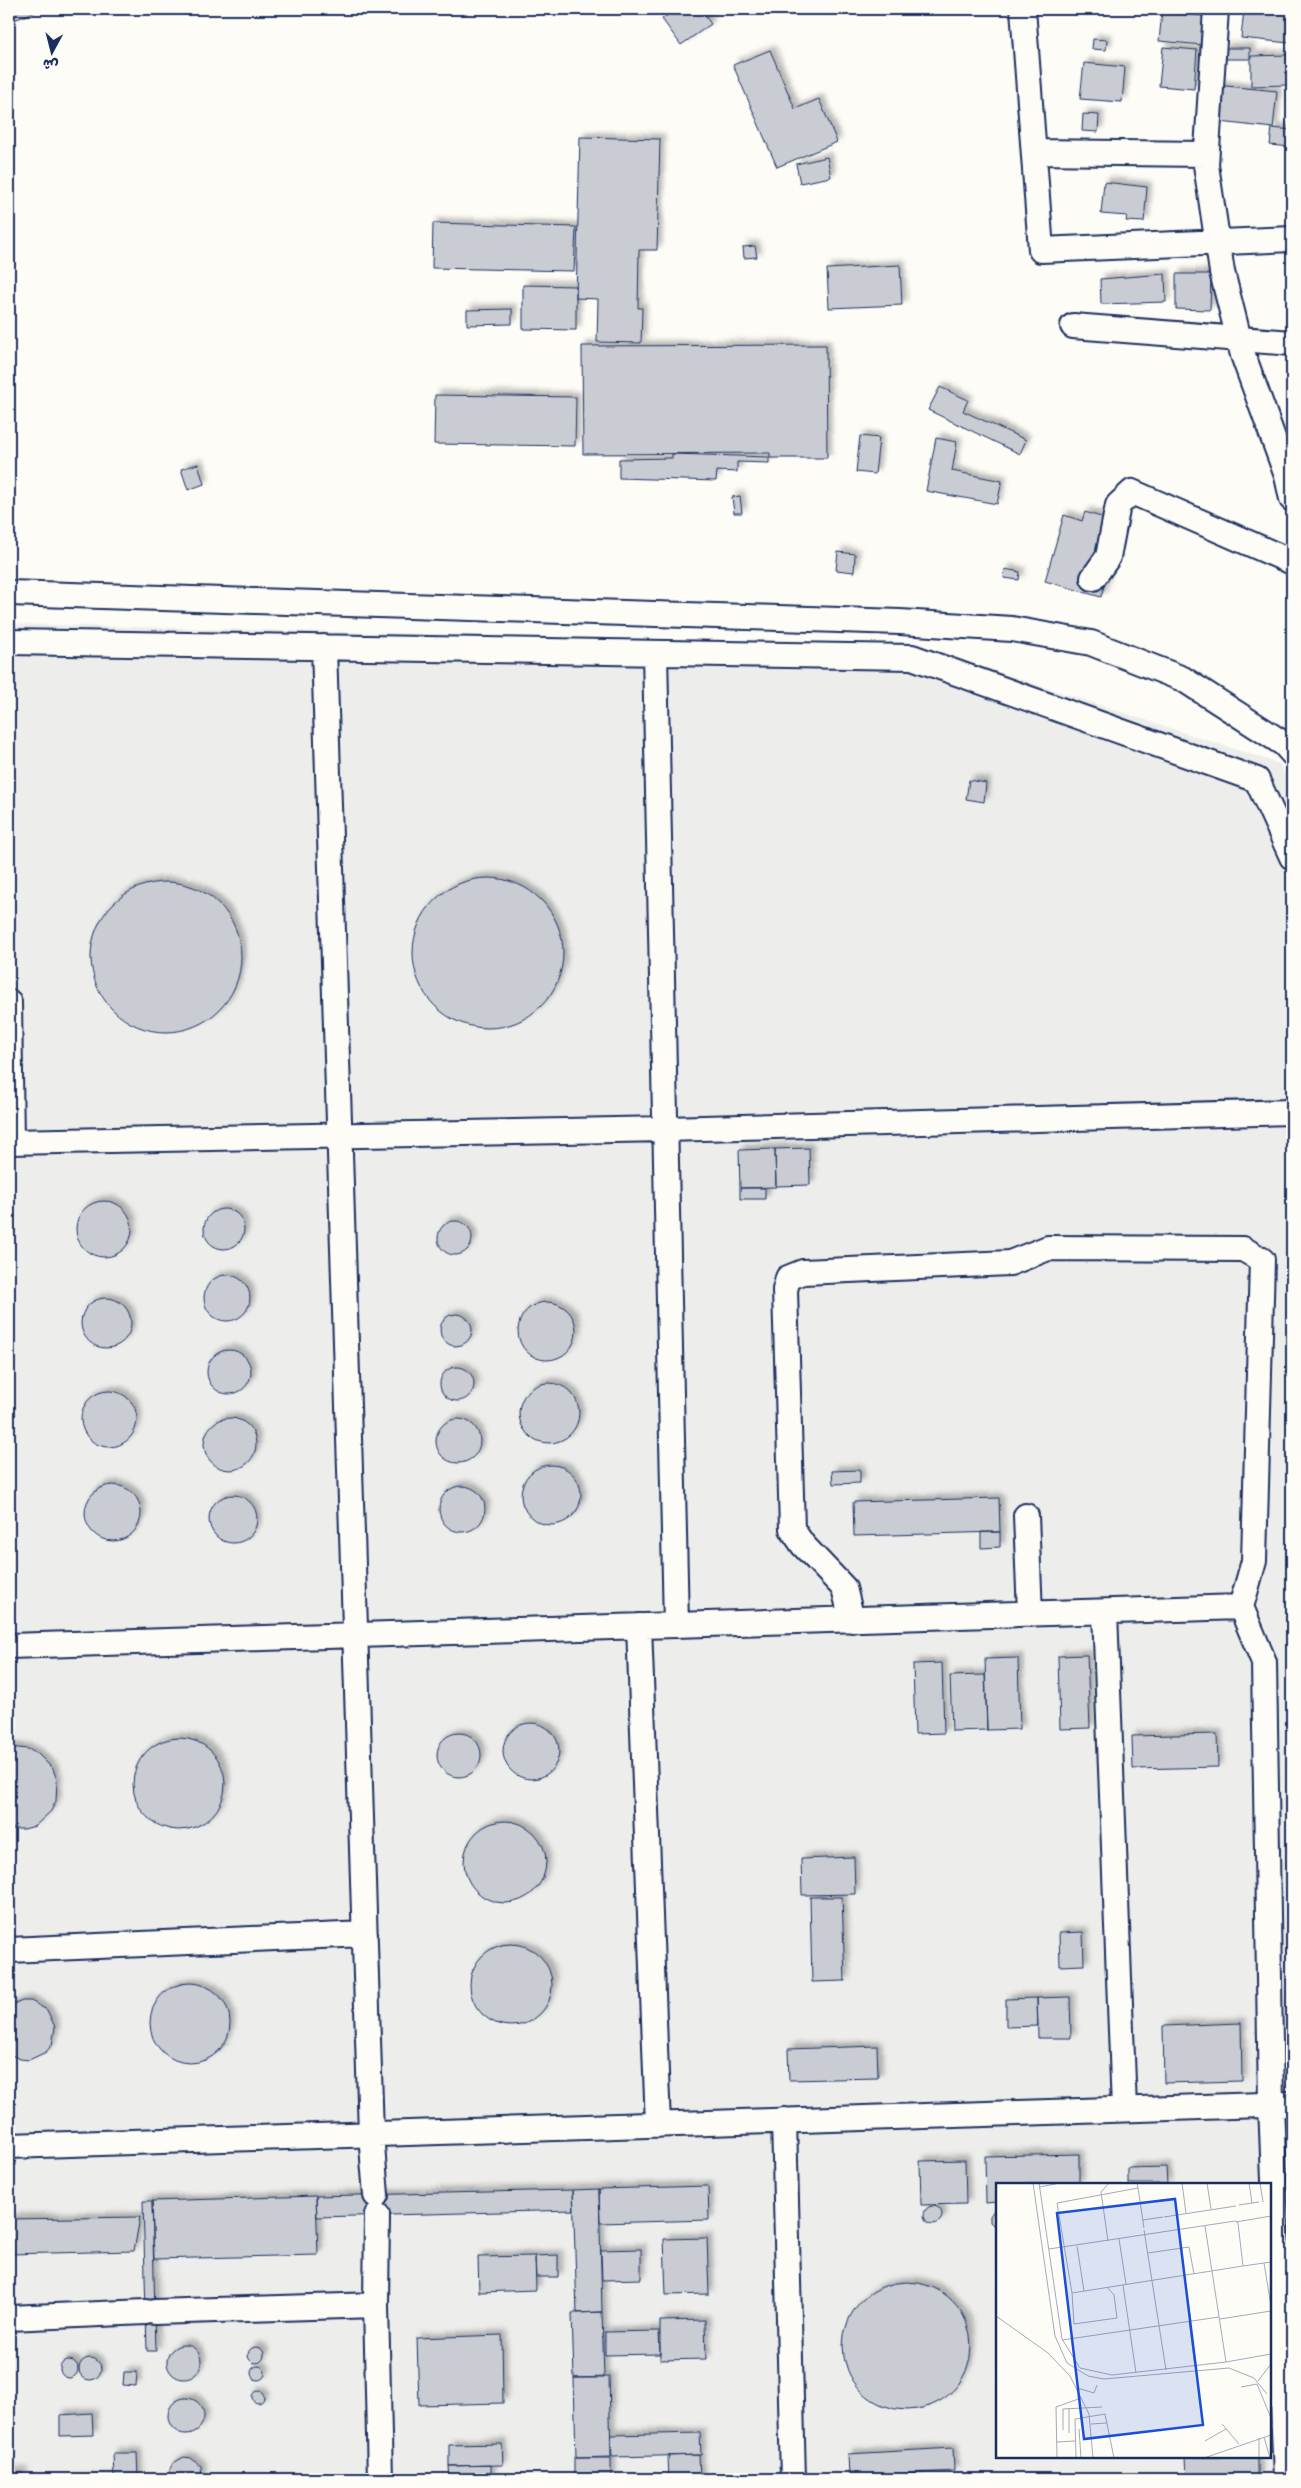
<svg xmlns="http://www.w3.org/2000/svg" width="1301" height="2488" font-family="'Comic Neue','Playpen Sans Arabic',sans-serif">
<style>
.built{fill:#edeeec;fill-rule:evenodd}
.building{fill:#c9ccd3;stroke:#1b2f5e;filter:url(#shadow)}
.lines{fill:none;stroke-linecap:round;stroke-linejoin:round}
.minor-casing{stroke:#1b2f5e;stroke-width:28}
.minor{stroke:#fdfcf7;stroke-width:24}
.inset-road{fill:none;stroke:#a3aaba;stroke-width:1}
.view{fill:#1d4ed8;fill-opacity:0.15;stroke:#1d4ed8;stroke-width:2.5}
.inset-edge{fill:none;stroke:#1b2f5e;stroke-width:2.5}
</style>
<defs>
<filter id="shadow"><feDropShadow dx="4.5" dy="-4.5" stdDeviation="2.5" flood-color="#0004"/></filter>
</defs>
<rect width="100%" height="100%" fill="#fdfcf7"/>
<filter id="ink" filterUnits="userSpaceOnUse"><feTurbulence type="fractalNoise" baseFrequency=".02" numOctaves="2"/><feDisplacementMap in="SourceGraphic" scale="10" xChannelSelector="R" yChannelSelector="G"/><feConvolveMatrix kernelMatrix="1 2 1 2 8 2 1 2 1" color-interpolation-filters="sRGB"/></filter>
<g filter="url(#ink)">
<path class="built" d="M9 624 919 646 1280 764 1292 792V2479H9ZM997 2184H1270V2457H997Z"/>
<path class="building" d="M9 9H42L9 22Z
M676 9H700L711 24 681 45 662 19Z
M1161 9H1201L1200 13Z
M1244 9H1292L1289 43 1241 38Z
M1162 12 1205 16 1203 45 1159 41Z
M1093 39 1107 40 1106 50 1092 49Z
M1163 47 1197 50 1194 89 1159 86Z
M1224 48H1250V59H1224Z
M770 50 795 109 819 99 837 142 777 167 733 65Z
M1288 55 1289 85 1251 86V56Z
M1084 63 1125 67 1122 102 1080 99Z
M1216 85 1277 91 1273 128 1220 122 1222 107 1213 106Z
M1083 114 1099 115 1098 132 1082 131Z
M1272 128 1292 130V147L1270 145Z
M580 137 660 139 657 250H639L638 308H642L641 343 597 342 598 299 576 298Z
M827 157 831 177 800 183 796 164Z
M1104 182 1147 187 1144 222 1126 221 1127 216 1101 214Z
M433 223 576 227 574 271 432 268Z
M755 246 757 257 744 258 743 247Z
M900 265 902 305 829 308 827 269Z
M1165 274 1166 302 1101 304 1100 279Z
M1176 274H1211L1210 310 1176 309Z
M523 285 576 286V330L523 329Z
M512 309V324L467 325V310Z
M826 345 827 458H770V453L583 454 582 346Z
M940 387 968 400 963 411 1026 440 1020 454 928 410Z
M435 395 576 397 575 446 434 444Z
M860 436 879 438 875 474 856 472Z
M936 438 957 442 952 471 1002 481 997 504 926 491Z
M672 454 769 457V463L737 462V472L717 471 716 481 619 478V459L672 458Z
M198 464 204 484 188 490 181 469Z
M740 496 742 513H734L732 497Z
M1085 512 1104 518 1102 521 1121 527 1101 597 1045 581 1064 515 1082 521Z
M838 552 855 554 854 572 836 570Z
M1005 569 1020 572 1019 580 1004 578Z
M969 780 986 783 984 802 966 799Z
M413 953a75 75 0 1 1 150 0a75 75 0 1 1-150 0Z
M91 957a75 75 0 1 1 150 0a75 75 0 1 1-150 0Z
M809 1148 810 1185 776 1186 775 1149Z
M775 1149 776 1187 740 1188 739 1150Z
M740 1188H765V1199H740Z
M76 1229a28 28 0 1 1 56 0a28 28 0 1 1-56 0Z
M204 1229a20 20 0 1 1 40 0a20 20 0 1 1-40 0Z
M438 1238a17 17 0 1 1 34 0a17 17 0 1 1-34 0Z
M204 1298a23 23 0 1 1 46 0a23 23 0 1 1-46 0Z
M81 1323a25 25 0 1 1 50 0a25 25 0 1 1-50 0Z
M518 1331a29 29 0 1 1 58 0a29 29 0 1 1-58 0Z
M440 1330a16 16 0 1 1 32 0a16 16 0 1 1-32 0Z
M207 1372a22 22 0 1 1 44 0a22 22 0 1 1-44 0Z
M440 1384a17 17 0 1 1 34 0a17 17 0 1 1-34 0Z
M519 1413a30 30 0 1 1 60 0a30 30 0 1 1-60 0Z
M81 1419a28 28 0 1 1 56 0a28 28 0 1 1-56 0Z
M204 1444a26 26 0 1 1 52 0a26 26 0 1 1-52 0Z
M436 1441a22 22 0 1 1 44 0a22 22 0 1 1-44 0Z
M521 1495a30 30 0 1 1 60 0a30 30 0 1 1-60 0Z
M860 1470V1483L833 1484 832 1471Z
M85 1513a28 28 0 1 1 56 0a28 28 0 1 1-56 0Z
M439 1509a23 23 0 1 1 46 0a23 23 0 1 1-46 0Z
M209 1519a24 24 0 1 1 48 0a24 24 0 1 1-48 0Z
M999 1498 1000 1532 854 1536 853 1502Z
M981 1532H1000V1547L981 1548Z
M1087 1655 1090 1728 1060 1729 1058 1656Z
M1018 1658 1020 1729 987 1730 985 1659Z
M942 1663 944 1733 915 1734 913 1664Z
M985 1675 987 1730 952 1731 950 1676Z
M503 1751a28 28 0 1 1 56 0a28 28 0 1 1-56 0Z
M437 1755a22 22 0 1 1 44 0a22 22 0 1 1-44 0Z
M1217 1734 1218 1767 1133 1769 1132 1736Z
M133 1784a46 46 0 1 1 92 0a46 46 0 1 1-92 0Z
M9 1747 28 1749 38 1754 53 1769 57 1780 56 1801 51 1811 35 1826 24 1829H9Z
M464 1862a41 41 0 1 1 82 0a41 41 0 1 1-82 0Z
M854 1857 855 1894 802 1895 801 1859Z
M810 1897H842L845 1981 812 1982Z
M1083 1932 1084 1965 1060 1966 1059 1933Z
M470 1985a41 41 0 1 1 82 0a41 41 0 1 1-82 0Z
M150 2023a40 40 0 1 1 80 0a40 40 0 1 1-80 0Z
M1070 1997 1071 2038H1038L1037 1998Z
M1037 1998 1038 2026 1006 2027V1999Z
M22 2001H31L47 2010 55 2027 52 2045 46 2052 29 2060 20 2059 9 2054V2007Z
M1241 2023 1242 2081 1164 2083 1163 2026Z
M877 2046 878 2078 789 2080 788 2049Z
M1079 2154V2184H997V2202L986 2203 985 2156Z
M965 2160 966 2204 921 2205 920 2161Z
M1166 2167 1167 2184H1128V2168Z
M708 2186 709 2220 600 2223 599 2189Z
M599 2189 602 2312 577 2313 573 2190Z
M573 2190 574 2210 317 2217 316 2196Z
M316 2196 318 2255 154 2259 152 2201Z
M143 2201H152L156 2351H147Z
M997 2206V2229L990 2222V2216Z
M924 2215a9 9 0 1 1 18 0a9 9 0 1 1-18 0Z
M140 2217 134 2251 9 2254V2219Z
M707 2238 709 2294 666 2295 664 2239Z
M641 2249V2279L602 2280 601 2250Z
M558 2255V2277H536L535 2256Z
M535 2256 536 2290 479 2292 478 2257Z
M843 2346a64 64 0 1 1 128 0a64 64 0 1 1-128 0Z
M602 2312 604 2378H574L572 2313Z
M705 2320 706 2359 660 2360V2321Z
M659 2331 660 2354 605 2355V2332Z
M502 2335 503 2403 419 2405 417 2338Z
M167 2362a17 17 0 1 1 34 0a17 17 0 1 1-34 0Z
M248 2355a8 8 0 1 1 16 0a8 8 0 1 1-16 0Z
M79 2369a11 11 0 1 1 22 0a11 11 0 1 1-22 0Z
M60 2369a9 9 0 1 1 18 0a9 9 0 1 1-18 0Z
M251 2373a7 7 0 1 1 14 0a7 7 0 1 1-14 0Z
M124 2372H137L136 2386 123 2385Z
M609 2377 611 2457 576 2458 574 2378Z
M252 2397a6 6 0 1 1 12 0a6 6 0 1 1-12 0Z
M168 2416a18 18 0 1 1 36 0a18 18 0 1 1-36 0Z
M92 2413 93 2435 60 2436V2415Z
M700 2433 701 2455 612 2457 611 2435Z
M502 2444 503 2465 449 2466V2445Z
M953 2448 954 2471 849 2477 848 2454Z
M113 2453H137L138 2479H69L114 2478Z
M699 2455 700 2479H669L668 2456Z
M184 2457 191 2458 201 2466 202 2479H170V2469L173 2463Z
M1186 2457H1257V2477L1187 2479Z
M574 2458H611V2479H574Z
M491 2465V2479H450L449 2466Z
M10 2472 23 2473 22 2479H10Z
M1257 2477V2479H1213V2478Z"/>
<g class="lines">
<g class="minor-casing">
<path id="minor" d="M1023 9 1041 250 1292 239
M1216 9 1206 165 1222 272 1243 355 1287 476 1292 499
M1034 152 1206 154
M1073 326 1292 343
M1093 578 1108 557 1118 505 1132 492 1292 562
M9 593 900 622 1012 629 1091 643 1183 679 1284 744 1292 753
M9 642 912 657 1257 780 1292 857
M324 647 371 2134 376 2195
M655 653 676 1625
M9 1002 11 1142
M9 1142 665 1129 1292 1112
M1026 1516 1030 1614
M1241 1607 1264 1662 1271 2105 1286 2479
M1105 1612 1124 2109
M639 1626 658 2125
M9 1646 1241 1607 1254 1561 1262 1260 1243 1249 1048 1248 1010 1263 803 1272 788 1278 785 1290 792 1529 803 1545 844 1588 852 1620
M9 1950 365 1934
M784 2120 793 2479
M9 2146 1292 2104
M377 2215 376 2305 380 2479
M155 2312 376 2305
M9 2318 146 2312"/>
</g>
<use href="#minor" class="minor"/>
</g>
</g>
<g transform="translate(996 2183)">
<rect width="275" height="275" fill="#fdfcf7"/>
<path class="inset-road" d="M37 0 59 153 71 180 92 193 108 196 233 185 258 195 271 211M43 0 66 156 84 185 116 192 230 179 209 43M186 0 190 30M211 0 215 26M253 0 256 20M264 0 267 19M44 4 64 0M142 5 148 45M243 22 263 19M168 34 240 23M147 37 167 34M240 39 275 33M148 47 170 187M123 56 130 101M112 58 105 9 113 0M81 63 88 108M53 66 239 38 242 40 247 83 76 110 78 141 121 135 118 112 111 104M152 70 193 64 198 91M268 80 275 123M247 83 275 79M188 92 195 138M127 102 140 190M76 110 61 20 142 5 141 0M0 133 52 170 74 193 93 231 97 275M224 136 275 128M193 138 199 184M66 157 223 134M230 179 275 171M262 198 275 181M245 204 261 201 275 235M81 205 98 210 101 202M73 225V250M95 241 111 240M226 241 243 261M83 246 85 275M67 247V226L106 224M268 254 274 275M263 255V275M209 258 230 246M61 259 79 258M61 275 60 224 85 215M80 275 79 236 109 231 118 275M208 275 275 252"/>
<path class="view" d="M179 16 207 242 88 256 61 30Z"/>
<rect width="275" height="275" class="inset-edge"/>
</g>
<rect width="1301" height="2488" fill="none" stroke="#fdfcf7" stroke-width="30"/>
<rect x="15" y="15" width="1271" height="2458" fill="none" stroke="#1b2f5e" stroke-width="2" filter="url(#ink)"/>
<g transform="translate(52 52) rotate(187)" stroke="#fdfcf7" stroke-width="4" paint-order="stroke">
<path d="M0-4L9 19L0 12L-9 19Z" fill="#1b2f5e"/>
<text y="-8" font-size="14" font-weight="bold" text-anchor="middle" fill="#1b2f5e">ش</text>
</g>
</svg>
